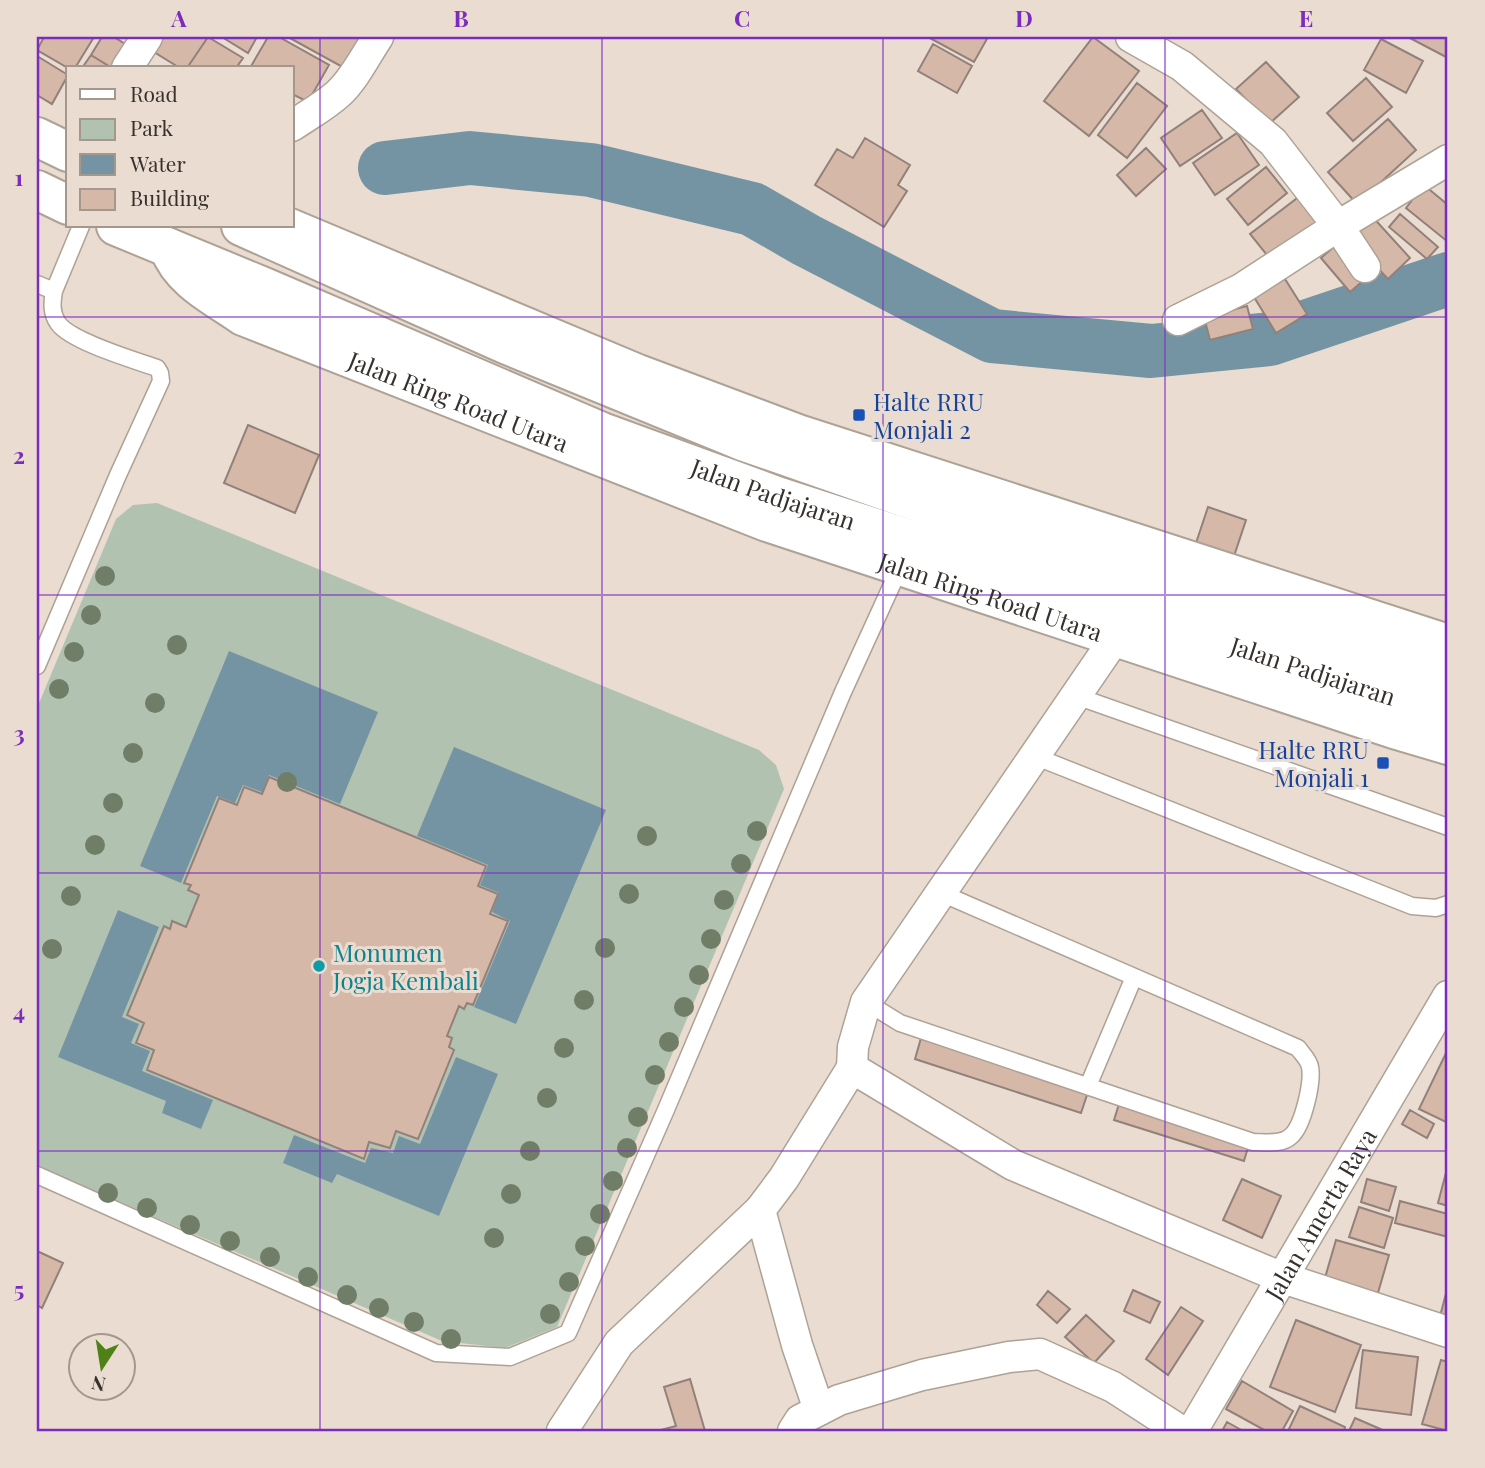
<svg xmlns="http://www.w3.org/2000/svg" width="1485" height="1468" font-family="'Playfair Display',serif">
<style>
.green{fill:#b2c2b1}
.water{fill:#7594a3}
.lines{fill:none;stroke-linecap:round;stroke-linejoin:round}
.river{stroke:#7594a3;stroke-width:54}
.building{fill:#d6b8a9;stroke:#91817a;stroke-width:2}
.service-casing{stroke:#aea296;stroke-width:19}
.minor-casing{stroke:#aea296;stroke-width:33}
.tertiary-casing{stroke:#aea296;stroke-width:42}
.trunk-casing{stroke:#aea296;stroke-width:42}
.service{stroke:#fff;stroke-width:16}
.minor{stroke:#fff;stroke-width:30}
.tertiary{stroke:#fff;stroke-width:38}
.trunk{stroke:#fff;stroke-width:38}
.tree{fill:#717e67}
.grid{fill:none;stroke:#7b2cbf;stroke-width:2;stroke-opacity:0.55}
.transit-dot{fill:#1a4fb4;stroke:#eadcd0;stroke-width:2.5}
.culture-dot{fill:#0f9aa8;stroke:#eadcd0;stroke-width:2.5}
.labels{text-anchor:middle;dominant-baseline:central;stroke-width:6;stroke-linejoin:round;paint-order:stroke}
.street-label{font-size:24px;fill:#36312c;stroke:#eadcd0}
.transit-label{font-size:24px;fill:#164399;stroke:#eadcd0;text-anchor:start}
.culture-label{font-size:24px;fill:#0d838f;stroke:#eadcd0;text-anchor:start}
.neatline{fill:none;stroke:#7b2cbf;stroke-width:2.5}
.grid-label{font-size:23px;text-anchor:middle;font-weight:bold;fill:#7b2cbf}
</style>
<rect width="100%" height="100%" fill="#eadcd0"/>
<path class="green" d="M157 503 759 750 776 765 784 789 557 1327 505 1348 442 1341 37 1166V708L116 519 133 505Z"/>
<path class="water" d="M229 651 378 712 340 804 269 775 262 792 243 785 235 803 217 796 181 883 140 866Z
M454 747 606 810 516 1024 474 1007 510 921 492 912 499 893 480 885 488 865 417 836Z
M118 910 159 927 122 1017 139 1024 131 1043 150 1051 142 1071 213 1100 201 1129 162 1113 166 1101 58 1057Z
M456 1057 498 1074 439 1216 337 1174 332 1183 283 1163 294 1135 365 1163 371 1148 393 1153 399 1136 420 1144Z"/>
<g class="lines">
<path class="river" d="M385 168 470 158 591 170 752 209 806 240 992 336 1151 351 1270 339 1448 279"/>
</g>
<path class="building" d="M44 37H94L75 68H68L37 50Z
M102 37H114L136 51 124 68H112L91 55Z
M157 37H208L187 68H180L149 49Z
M208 37 243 58 236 68H187Z
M222 37H257L248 53Z
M268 37H279L329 65 308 102 292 94V68H250Z
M288 37H355L362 40 346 69Z
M928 37H988L974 62Z
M1093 37 1139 71 1089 136 1044 101Z
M1408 37H1448V58Z
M1381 39 1423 61 1406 93 1364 70Z
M933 44 972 66 957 93 918 71Z
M91 55 112 68H82Z
M37 56 68 75 52 104 37 95Z
M1266 62 1299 97 1269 124 1236 89Z
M1366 78 1392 107 1353 141 1327 113Z
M1137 83 1167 106 1127 158 1098 135Z
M1202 110 1222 138 1180 166 1161 138Z
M1388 119 1416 150 1357 204 1328 172Z
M1237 133 1259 165 1215 195 1193 163Z
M865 138 910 165 898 185 907 191 884 227 815 185 837 149 853 158Z
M1146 148 1166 169 1136 196 1117 175Z
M1266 167 1287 193 1248 225 1227 199Z
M1424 185 1448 205V242L1406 208Z
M1300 196 1321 222 1271 260 1250 234Z
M1369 213 1410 258 1388 279 1346 234Z
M1400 214 1438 247 1427 259 1389 227Z
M1336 245 1364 280 1350 292 1321 258Z
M1285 279 1307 314 1276 333 1254 297Z
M1247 306 1253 329 1210 340 1204 317Z
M248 425 319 455 295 513 224 483Z
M1208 507 1246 520 1233 559 1195 546Z
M269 777 486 866 478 886 498 894 490 914 508 921 473 1005 467 1003 464 1009 459 1006 447 1036 452 1038 449 1047 454 1050 418 1139 396 1131 390 1148 369 1142 364 1159 147 1070 154 1050 136 1043 144 1023 127 1015 164 926 170 929 172 921 186 927 199 895 188 890 191 885 184 883 219 798 237 805 244 787 262 794Z
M921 1038 1088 1092 1081 1113 915 1059Z
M1448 1049V1123L1419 1109Z
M1119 1104 1249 1144 1244 1161 1114 1120Z
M1410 1110 1434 1124 1427 1138 1402 1124Z
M1448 1165V1206L1438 1203Z
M1242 1179 1281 1196 1262 1238 1223 1220Z
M1367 1179 1396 1187 1389 1211 1361 1202Z
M1400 1201 1448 1214V1237L1395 1223Z
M1359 1207 1393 1218 1384 1248 1349 1237Z
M1336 1240 1389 1255 1375 1303 1322 1288Z
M37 1251 63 1263 42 1308 37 1305Z
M1448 1286V1326L1438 1324Z
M1133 1290 1160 1302 1150 1323 1124 1311Z
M1048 1291 1070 1309 1057 1323 1037 1305Z
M1181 1307 1203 1321 1168 1375 1146 1359Z
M1086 1315 1114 1341 1094 1363 1065 1337Z
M1296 1320 1361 1345 1335 1412 1270 1387Z
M1363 1350 1418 1357 1411 1415 1356 1408Z
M1441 1360 1448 1362V1431L1422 1424Z
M690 1379 705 1431H657L676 1426 664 1387Z
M1242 1381 1293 1411 1282 1431H1266L1226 1409Z
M1300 1406 1345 1427 1344 1431H1288Z
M1355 1418 1385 1431H1349Z
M1227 1422 1243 1431H1222Z"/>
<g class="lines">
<g class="service-casing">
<path id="service" d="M37 284 54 291
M37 666 118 475 161 381 160 373 157 368C134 360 70 341 58 323 51 313 52 302 54 291L81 226
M1076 696 1448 827
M1034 756 1412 906 1436 908 1448 904
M866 1002 900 1023 1253 1142C1264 1142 1282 1145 1291 1136 1303 1126 1313 1082 1310 1067 1309 1060 1302 1054 1298 1048L941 893
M1088 1086 1134 977
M37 1175 436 1353 510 1357 568 1333 665 1112 843 692 901 565"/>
</g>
<g class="minor-casing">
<g id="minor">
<path d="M1131 37 1182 66 1273 142 1338 226 1365 267"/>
<path d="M127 68 147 37"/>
<path d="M292 126C308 115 325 106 339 93 355 78 366 55 378 37"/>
<path d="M1178 320 1241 289 1338 226 1448 160"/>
<path d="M1116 637 866 1002 853 1047 852 1068 1013 1165 1283 1278 1448 1332"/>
<path d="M819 1410 797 1345 760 1210 784 1178 852 1068"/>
<path d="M562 1431 619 1343 760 1210"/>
<path d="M793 1431 800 1420 839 1400 922 1375 1009 1357 1040 1354 1113 1387 1181 1431"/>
<path id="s1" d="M1192 1431 1448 996"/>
</g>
</g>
<g class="tertiary-casing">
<g id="tertiary">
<path d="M285 226 638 374 798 434 1448 644"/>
<path id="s2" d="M169 248C181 281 216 297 243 316L767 522 1394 729 1448 745"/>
</g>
</g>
<g class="trunk-casing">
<g id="trunk">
<path d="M37 137 68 152"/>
<path d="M37 190 68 205"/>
<path id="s3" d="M116 226 264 287 602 432 777 496 1448 714"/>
<path d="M241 226 505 344 742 441 989 527 1448 676"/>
</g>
</g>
<use href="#service" class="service"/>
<use href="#minor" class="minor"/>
<use href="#tertiary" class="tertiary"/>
<use href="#trunk" class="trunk"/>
</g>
<g class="tree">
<circle cx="105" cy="576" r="10"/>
<circle cx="91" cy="615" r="10"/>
<circle cx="177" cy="645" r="10"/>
<circle cx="74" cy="652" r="10"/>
<circle cx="59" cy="689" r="10"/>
<circle cx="155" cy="703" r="10"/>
<circle cx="133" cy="753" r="10"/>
<circle cx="287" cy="782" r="10"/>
<circle cx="113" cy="803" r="10"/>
<circle cx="757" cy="831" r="10"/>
<circle cx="647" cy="836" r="10"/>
<circle cx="95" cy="845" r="10"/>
<circle cx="741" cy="864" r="10"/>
<circle cx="629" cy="894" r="10"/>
<circle cx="71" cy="896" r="10"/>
<circle cx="724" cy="900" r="10"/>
<circle cx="711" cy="939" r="10"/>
<circle cx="605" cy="948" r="10"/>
<circle cx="52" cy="949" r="10"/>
<circle cx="699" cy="975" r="10"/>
<circle cx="584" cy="1000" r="10"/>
<circle cx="684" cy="1007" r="10"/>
<circle cx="669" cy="1042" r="10"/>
<circle cx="564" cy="1048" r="10"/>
<circle cx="655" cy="1075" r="10"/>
<circle cx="547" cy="1098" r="10"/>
<circle cx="638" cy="1117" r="10"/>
<circle cx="627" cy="1148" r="10"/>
<circle cx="530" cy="1151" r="10"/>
<circle cx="613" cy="1181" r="10"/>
<circle cx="108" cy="1193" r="10"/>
<circle cx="511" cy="1194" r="10"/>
<circle cx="147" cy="1208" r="10"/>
<circle cx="600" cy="1214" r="10"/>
<circle cx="190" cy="1225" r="10"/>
<circle cx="494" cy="1238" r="10"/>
<circle cx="230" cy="1241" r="10"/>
<circle cx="585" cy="1246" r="10"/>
<circle cx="270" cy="1257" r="10"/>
<circle cx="308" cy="1277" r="10"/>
<circle cx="569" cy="1282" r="10"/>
<circle cx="347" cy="1295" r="10"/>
<circle cx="379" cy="1308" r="10"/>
<circle cx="550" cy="1314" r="10"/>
<circle cx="414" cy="1322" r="10"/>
<circle cx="451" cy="1339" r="10"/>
</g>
<path class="grid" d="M320 37V1431M602 37V1431M883 37V1431M1165 37V1431M37 317H1448M37 595H1448M37 873H1448M37 1151H1448"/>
<g class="transit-dot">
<rect x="852" y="408" width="14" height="14" rx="3.5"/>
<rect x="1376" y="756" width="14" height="14" rx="3.5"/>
</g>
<circle class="culture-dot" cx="319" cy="966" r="7"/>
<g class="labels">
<g class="street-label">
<text stroke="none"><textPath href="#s2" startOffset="334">Jalan Ring Road Utara</textPath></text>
<text stroke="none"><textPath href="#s3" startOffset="710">Jalan Padjajaran</textPath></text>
<text stroke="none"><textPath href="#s2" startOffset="901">Jalan Ring Road Utara</textPath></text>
<text stroke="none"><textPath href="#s3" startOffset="1278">Jalan Padjajaran</textPath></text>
<text stroke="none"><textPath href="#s1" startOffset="252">Jalan Amerta Raya</textPath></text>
</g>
<g class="transit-label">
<text x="873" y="401">Halte RRU<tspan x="873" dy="28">Monjali 2</tspan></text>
<text x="1369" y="749" text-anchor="end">Halte RRU<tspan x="1369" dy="28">Monjali 1</tspan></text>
</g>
<g class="culture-label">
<text x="333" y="952">Monumen<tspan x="333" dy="28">Jogja Kembali</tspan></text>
</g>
</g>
<rect width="1485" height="1468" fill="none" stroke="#eadcd0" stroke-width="77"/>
<rect x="66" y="66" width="228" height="161" fill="#eadcd0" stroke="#a2988e" stroke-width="2"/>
<rect x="80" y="89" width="35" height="10" fill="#ffffff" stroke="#a2988e" stroke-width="2"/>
<text x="130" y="102" font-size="21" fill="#36312c">Road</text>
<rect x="80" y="119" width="35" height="21" fill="#b2c2b1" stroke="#a2988e" stroke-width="2"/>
<text x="130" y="136" font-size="21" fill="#36312c">Park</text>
<rect x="80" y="154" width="35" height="21" fill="#7594a3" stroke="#a2988e" stroke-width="2"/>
<text x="130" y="172" font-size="21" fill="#36312c">Water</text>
<rect x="80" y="189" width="35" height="21" fill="#d6b8a9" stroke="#a2988e" stroke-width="2"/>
<text x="130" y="206" font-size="21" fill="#36312c">Building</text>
<g transform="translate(102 1367) rotate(192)"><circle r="33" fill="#eadcd0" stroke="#a2988e" stroke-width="2"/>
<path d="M0-5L12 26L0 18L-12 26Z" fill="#4f8216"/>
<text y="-10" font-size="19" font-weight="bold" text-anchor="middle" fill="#36312c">N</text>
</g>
<rect x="38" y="38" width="1408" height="1392" class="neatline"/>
<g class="grid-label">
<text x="179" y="27">A</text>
<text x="461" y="27">B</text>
<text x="742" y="27">C</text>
<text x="1024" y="27">D</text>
<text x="1306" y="27">E</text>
<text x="19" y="186">1</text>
<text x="19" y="464">2</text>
<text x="19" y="742">3</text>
<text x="19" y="1020">4</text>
<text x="19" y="1298">5</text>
</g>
</svg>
